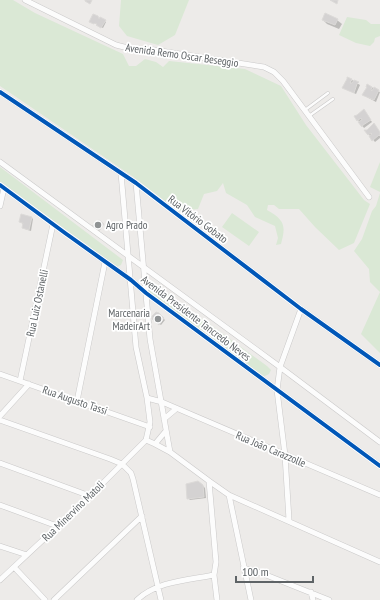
<svg xmlns="http://www.w3.org/2000/svg" width="380" height="600" font-family="'PT Sans Narrow',sans-serif">
<style>
.green{fill:#dae8d5}
.shadow{fill:#0003}
.building{fill:#d4d2d2;stroke:#dcdad8}
.lines{fill:none;stroke-linecap:round;stroke-linejoin:round}
.lane-casing{stroke:#cac9c9;stroke-width:3.5}
.street-casing{stroke:#cac9c9;stroke-width:6}
.lane{stroke:#fcfcfc;stroke-width:2.5}
.street{stroke:#fcfcfc;stroke-width:5}
.cycleway-casing{stroke:#fff;stroke-width:6}
.cycleway{stroke:#0057b8;stroke-width:4}
.poi-dot{fill:#909394;stroke:#fff;stroke-width:1.5}
.labels{text-anchor:middle;dominant-baseline:central;stroke-width:3.5;stroke-linejoin:round;paint-order:stroke}
.street-label{font-size:11px;fill:#5e6366;stroke:#fff}
.poi-label{font-size:11px;fill:#5e6366;stroke:#fff;text-anchor:start}
</style>
<rect width="100%" height="100%" fill="#edebe9"/>
<path class="green" d="M0 0H13L35 13 123 54 129 66H136L145 59 156 62 163 67 169 61 245 69 281 86 306 125 364 200 370 204 354 243 339 250 315 227 299 209H279L274 205H268L267 210C285 220 286 226 281 244L276 245 278 238 275 226 255 217 247 205 226 193 223 183 217 191 204 194 198 209 178 211 132 176 0 86Z
M121 0H189L175 35 158 45 127 36 119 26Z
M347 17 366 20 371 24H380V36L375 38 374 42 370 46 356 43 339 35Z
M380 162V192L370 187Z
M0 167 123 260 121 265 117 267 0 182Z
M380 193V353L361 334 380 292 370 282 369 269 354 251 362 239 372 211 376 206Z
M232 213 259 232 249 246 222 227Z
M153 283 267 366 271 370 269 374 263 377 168 306 149 293 148 286Z"/>
<path class="shadow" d="M98 17 106 22 103 28 99 26 98 24 91 23Z
M323 20H337L342 24 339 29 327 24Z
M352 80 360 85 356 94 345 89Z
M372 87 374 90 380 92 376 102 363 95Z
M365 112 372 122 364 128 358 120Z
M366 131 380 132V138L375 142Z
M31 217 33 219 31 231 25 229 23 227V224L20 222Z
M159 314 165 320 161 325 153 319Z
M203 486 205 488 206 498 190 500 188 498Z"/>
<path class="building" d="M85 0H92L90 4 85 1Z
M330 0H338L337 4Z
M325 13 338 19 335 25 322 20Z
M93 14 98 16 99 19 100 17 106 20 101 28 96 25 97 24 95 23 94 24 89 22Z
M347 77 352 79 350 83H352L354 80 359 82 357 84 354 93 342 88 347 79Z
M367 84 372 87 371 90 372 91 374 87 379 90 374 100 362 95 367 87H366Z
M364 109 371 120 363 125 362 127 358 122 362 120 361 118 357 121 354 116 357 115Z
M374 123 380 132V136L379 135 372 141 369 136 372 134 371 133 368 135 364 130H367Z
M21 214 32 217 29 230 22 228 23 223 19 222Z
M99 220 104 224 99 231 92 226Z
M156 312 159 313 164 318 159 325 152 319V316Z
M198 481 203 485 204 497 187 499 186 484Z"/>
<g class="lines">
<g class="lane-casing">
<path id="lane" d="M305 110 328 93
M309 116 333 99"/>
</g>
<g class="street-casing">
<path id="street" d="M25 0 116 45 132 49H148L264 67 274 72 283 81 369 197
M0 92 136 183 301 309 380 365
M0 162 280 367 380 442
M121 173 136 347 147 398 150 422 146 440 155 444 165 432
M136 183 150 339 170 452
M0 185 65 233 131 280 146 293 380 466
M0 206 4 188
M0 374 150 427
M20 381 53 224
M147 398 162 402 380 495
M77 401 105 262
M0 416 29 384
M164 419 176 409
M0 420 110 459 122 464 131 473 133 479 161 600
M155 444 170 452 209 481 229 495 380 562
M0 463 90 496
M209 481 216 562 214 575 217 600
M229 495 251 600
M0 505 57 526
M289 520 285 455 277 390 280 367 301 309
M0 546 27 555
M14 567 45 600
M243 568 261 573 329 600
M0 580 90 496 146 440
M311 592 313 600
M54 600 142 516
M137 600C157 581 189 580 214 575"/>
</g>
<use href="#lane" class="lane"/>
<use href="#street" class="street"/>
<g class="cycleway-casing">
<path id="cycleway" d="M0 92 136 183 301 309 380 365
M0 185 65 233 131 280 146 293 380 466"/>
</g>
<use href="#cycleway" class="cycleway"/>
</g>
<g class="poi-dot">
<circle cx="98" cy="225" r="4"/>
<circle cx="158" cy="319" r="4"/>
</g>
<g class="labels">
<g class="street-label">
<text transform="translate(182 55) rotate(8)">Avenida Remo Oscar Beseggio</text>
<text transform="translate(198 219) rotate(37)">Rua Vitório Gobato</text>
<text transform="translate(37 303) rotate(-78)">Rua Luiz Ostanelli</text>
<text transform="translate(196 318) rotate(37)">Avenida Presidente Tancredo Neves</text>
<text transform="translate(75 400) rotate(19)">Rua Augusto Tassi</text>
<text transform="translate(271 449) rotate(23)">Rua João Carazzolle</text>
<text transform="translate(73 511) rotate(-44)">Rua Minervino Matoli</text>
</g>
<g class="poi-label">
<text x="106" y="225">Agro Prado</text>
<text x="150" y="313" text-anchor="end">Marcenaria<tspan x="150" dy="13">MadeirArt</tspan></text>
</g>
</g>
<path d="M236 576v6h77v-6" fill="none" stroke="#5e6366" stroke-width="2"/>
<text x="242" y="576" font-size="12" fill="#5e6366" stroke="#ffffff" stroke-width="3" paint-order="stroke">100 m</text>
</svg>
